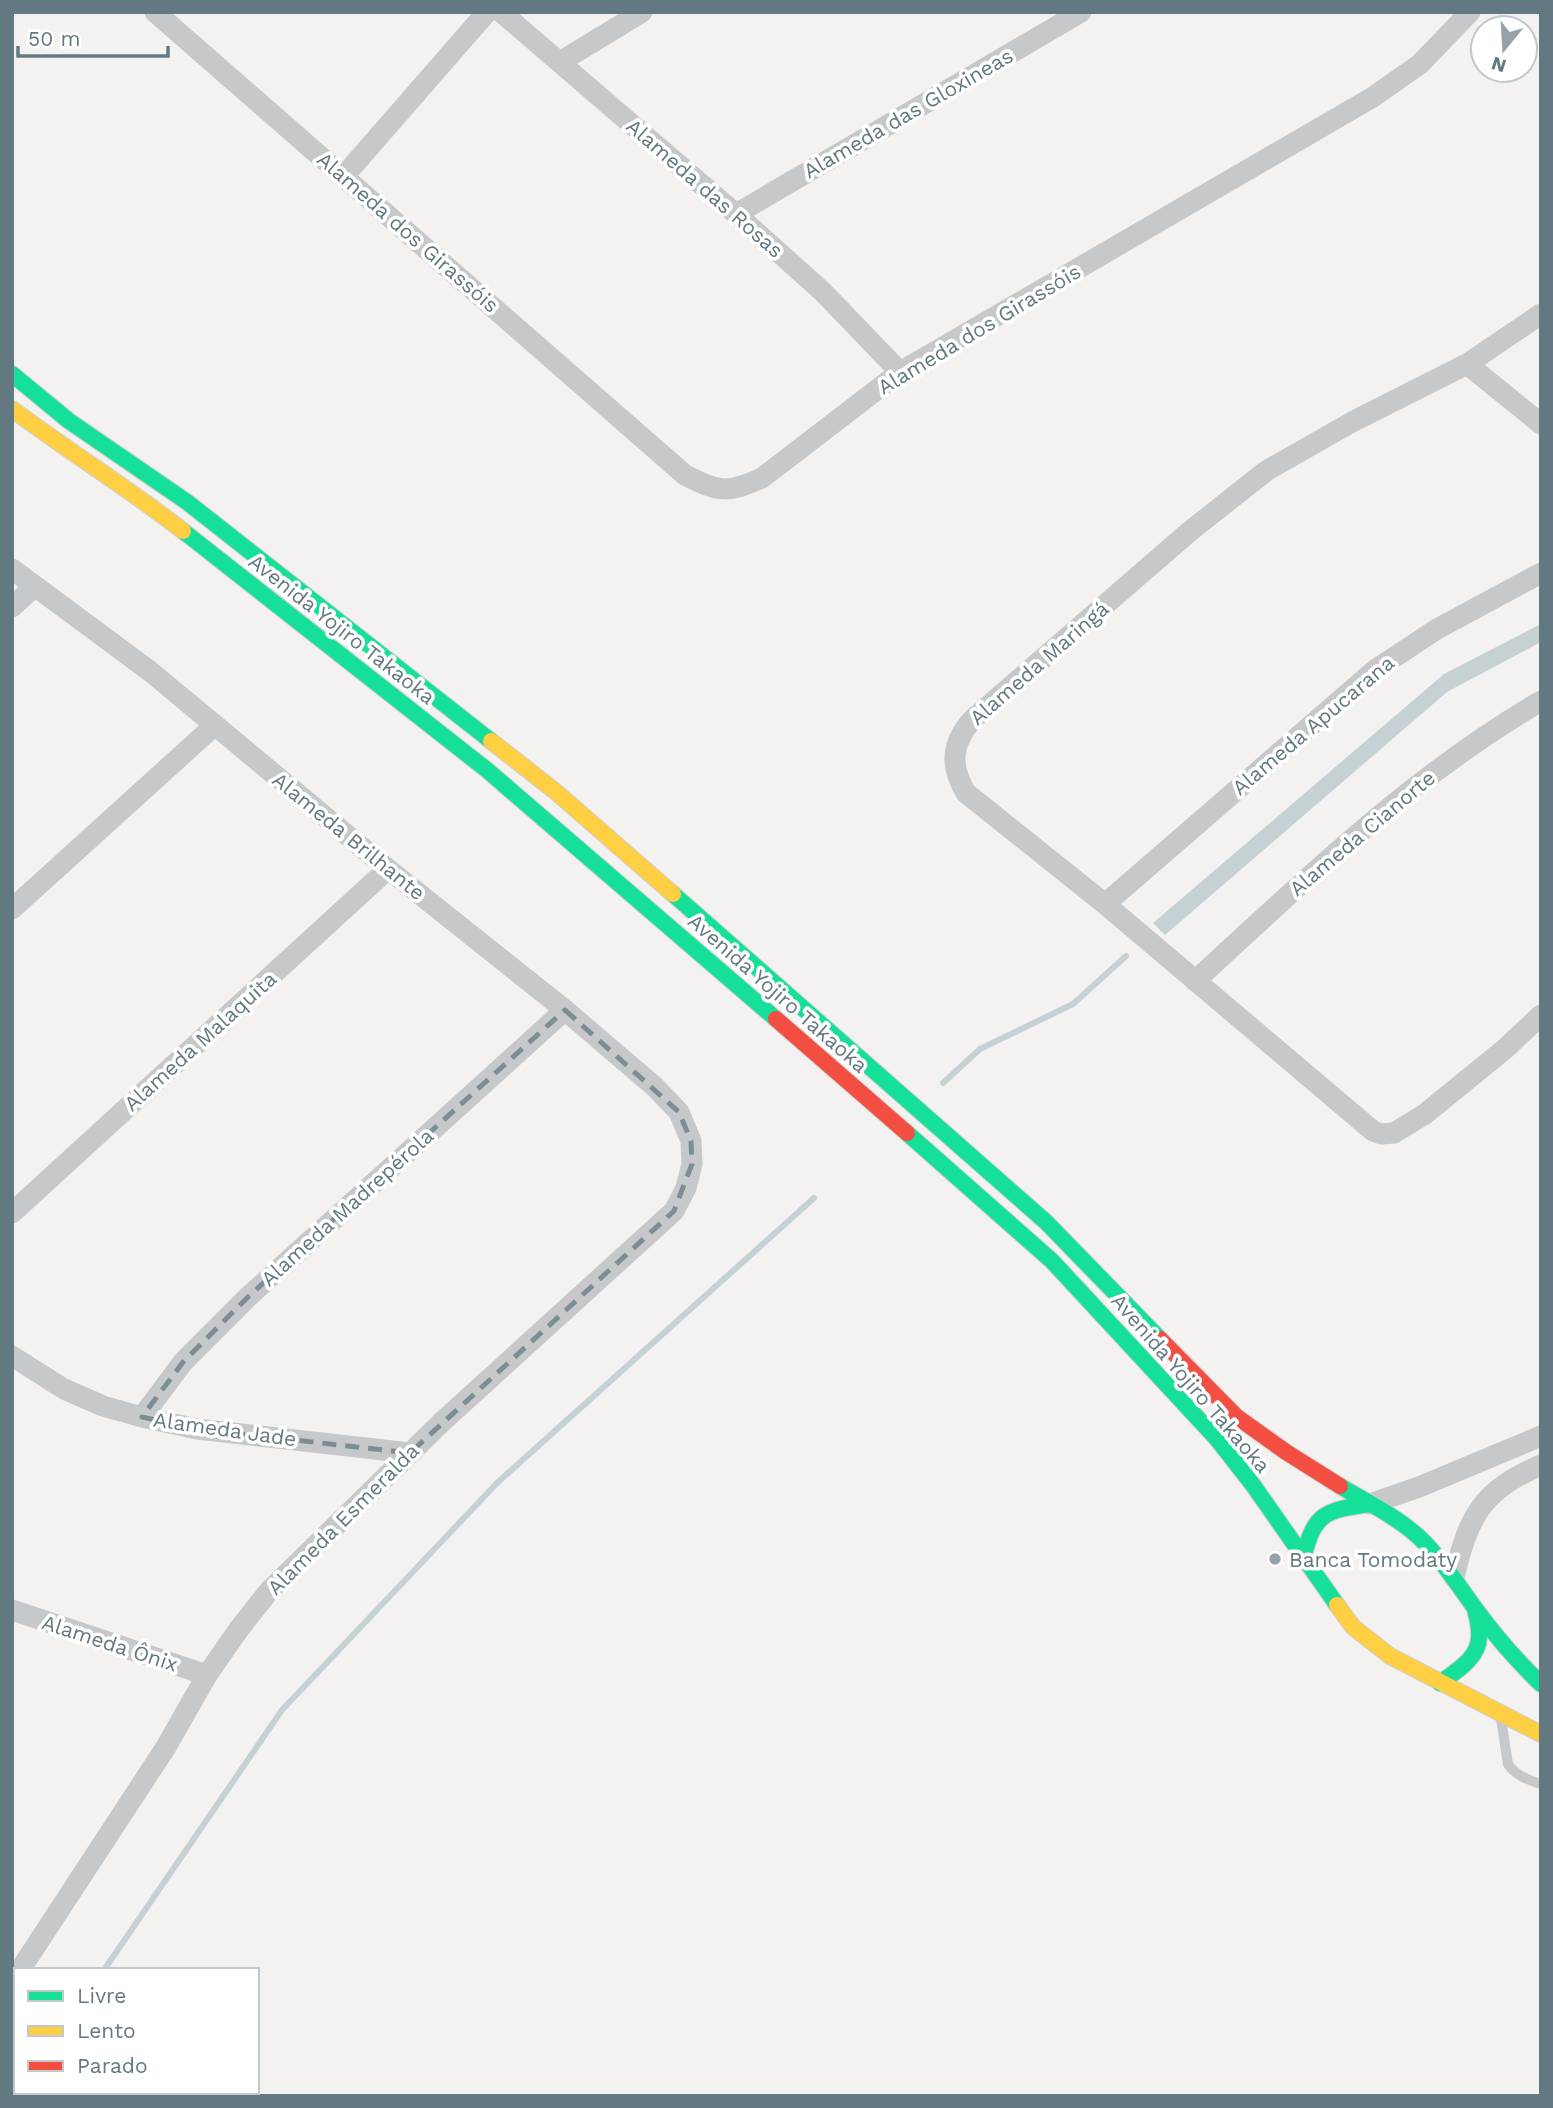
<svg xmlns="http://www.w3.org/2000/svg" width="1553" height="2108" font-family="'Work Sans',sans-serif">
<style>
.water{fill:#c5d1d2}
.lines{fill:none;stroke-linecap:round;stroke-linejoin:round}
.stream{stroke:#c5d1d2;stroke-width:6}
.fast-casing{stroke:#cfd0d1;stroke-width:18}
.slow-casing{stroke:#cfd0d1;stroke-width:18}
.jam-casing{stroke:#cfd0d1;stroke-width:18}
.lane{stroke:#c7c8c9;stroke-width:10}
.street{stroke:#c7c8c9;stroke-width:21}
.fast{stroke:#16e098;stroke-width:16}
.slow{stroke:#ffcf43;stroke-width:16}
.jam{stroke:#f24e42;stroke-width:16}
.marked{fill:none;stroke:#7c8e94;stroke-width:5;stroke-dasharray:14 9;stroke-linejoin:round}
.poi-dot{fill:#95a3a8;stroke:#fff;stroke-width:2.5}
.labels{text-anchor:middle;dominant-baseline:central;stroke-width:7;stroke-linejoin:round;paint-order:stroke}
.street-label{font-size:21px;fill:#637981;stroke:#fff}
.poi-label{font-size:21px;fill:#637981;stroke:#fff;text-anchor:start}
</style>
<rect width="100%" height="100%" fill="#f3f2f1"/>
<path class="water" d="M1541 624V642L1447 692 1165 935 1153 923 1444 674Z"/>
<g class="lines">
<path class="stream" d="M943 1083 980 1049 1073 1004 1126 956
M104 1970 282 1710 497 1483 814 1198
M30 2096 32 2092"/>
<g class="fast-casing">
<path id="fast" d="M12 374 69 421 187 502 491 741
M183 531 487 770 776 1019
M673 894 1046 1222 1160 1339
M907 1133 1052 1261 1217 1439 1253 1485 1337 1605
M1340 1486C1368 1503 1402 1519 1425 1543 1445 1564 1460 1588 1477 1611 1497 1638 1517 1661 1541 1684
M1303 1559C1314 1513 1325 1510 1370 1504
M1440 1683C1455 1672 1479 1658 1479 1637 1480 1628 1477 1618 1475 1609"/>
</g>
<g class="slow-casing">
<path id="slow" d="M12 409C68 451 128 488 183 531
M491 741 556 792 673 894
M1337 1605 1353 1627 1390 1656 1541 1734"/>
</g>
<g class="jam-casing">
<path id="jam" d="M776 1019 907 1133
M1160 1339 1237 1417 1286 1452 1340 1486"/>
</g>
<path class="lane" d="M1501 1719 1508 1764C1515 1775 1528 1780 1541 1784"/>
<path class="street" d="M155 12 685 475C719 492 726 494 762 478L900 372 1373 97 1420 64 1470 12
M501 12 736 214 823 292 900 372
M560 62 642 12
M344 176 487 12
M736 214 1081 12
M1541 314 1467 364 1352 422 1266 471 1189 532 972 720C951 744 950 766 966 793L1105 904 1373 1131 1381 1134 1394 1133 1425 1114 1506 1048 1541 1015
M1467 364 1541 424
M12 569 151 672 388 869 565 1010 655 1087 679 1112 691 1141 692 1164 686 1188 674 1211 443 1421 269 1591 239 1629 207 1675 166 1747 20 1970
M12 607 35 586
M1105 904 1375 670 1437 629 1541 573
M12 909 215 725
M1195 981C1304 881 1412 776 1541 701
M12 1213 388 869
M12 1356 64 1389 103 1406 142 1417 197 1429 410 1453
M142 1417 183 1362 248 1297 565 1010
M1370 1504 1419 1487 1541 1436
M1454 1577C1469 1516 1481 1491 1541 1465
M12 1610 207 1675"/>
<use href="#fast" class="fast"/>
<use href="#slow" class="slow"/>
<use href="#jam" class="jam"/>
</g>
<path class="marked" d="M565 1010 679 1112 691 1141 692 1164 674 1211 410 1453 197 1429 142 1417 183 1362 248 1297Z"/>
<circle class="poi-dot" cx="1275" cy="1559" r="7"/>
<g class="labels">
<g class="street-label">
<text transform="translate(908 113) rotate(-30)">Alameda das Gloxineas</text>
<text transform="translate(705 188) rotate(41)">Alameda das Rosas</text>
<text transform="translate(408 232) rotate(41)">Alameda dos Girassóis</text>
<text transform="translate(979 329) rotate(-31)">Alameda dos Girassóis</text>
<text transform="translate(342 629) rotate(38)">Avenida Yojiro Takaoka</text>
<text transform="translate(1039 663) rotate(-41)">Alameda Maringá</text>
<text transform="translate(1313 725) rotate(-40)">Alameda Apucarana</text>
<text transform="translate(1362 833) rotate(-40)">Alameda Cianorte</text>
<text transform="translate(349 836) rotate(39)">Alameda Brilhante</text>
<text transform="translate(778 993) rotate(41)">Avenida Yojiro Takaoka</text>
<text transform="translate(200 1041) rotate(-42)">Alameda Malaquita</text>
<text transform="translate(347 1207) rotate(-42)">Alameda Madrepérola</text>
<text transform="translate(1191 1383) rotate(49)">Avenida Yojiro Takaoka</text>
<text transform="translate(225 1429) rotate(8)">Alameda Jade</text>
<text transform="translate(343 1519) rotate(-45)">Alameda Esmeralda</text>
<text transform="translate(110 1643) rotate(18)">Alameda Ônix</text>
</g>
<g class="poi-label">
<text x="1289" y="1559">Banca Tomodaty</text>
</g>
</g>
<rect width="1553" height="2108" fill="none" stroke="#637981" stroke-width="28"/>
<rect x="14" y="1968" width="245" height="126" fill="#ffffff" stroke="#c1c9cd" stroke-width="2"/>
<rect x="28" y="1991" width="35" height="10" fill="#16e098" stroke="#c1c9cd" stroke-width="2"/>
<text x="77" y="2003" font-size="21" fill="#637981">Livre</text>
<rect x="28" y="2026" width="35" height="10" fill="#ffcf43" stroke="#c1c9cd" stroke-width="2"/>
<text x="77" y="2038" font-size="21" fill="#637981">Lento</text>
<rect x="28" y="2061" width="35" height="10" fill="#f24e42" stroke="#c1c9cd" stroke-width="2"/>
<text x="77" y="2073" font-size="21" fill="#637981">Parado</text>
<g transform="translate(1504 49) rotate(198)"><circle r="33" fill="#ffffff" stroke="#c1c9cd" stroke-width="2"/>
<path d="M0-5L12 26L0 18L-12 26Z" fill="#95a3a8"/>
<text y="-10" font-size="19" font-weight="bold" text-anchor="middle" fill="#637981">N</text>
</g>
<path d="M18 46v10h150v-10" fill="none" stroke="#637981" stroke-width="3.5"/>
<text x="28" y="46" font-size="21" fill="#637981" stroke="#ffffff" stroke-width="5" paint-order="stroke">50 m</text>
</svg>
